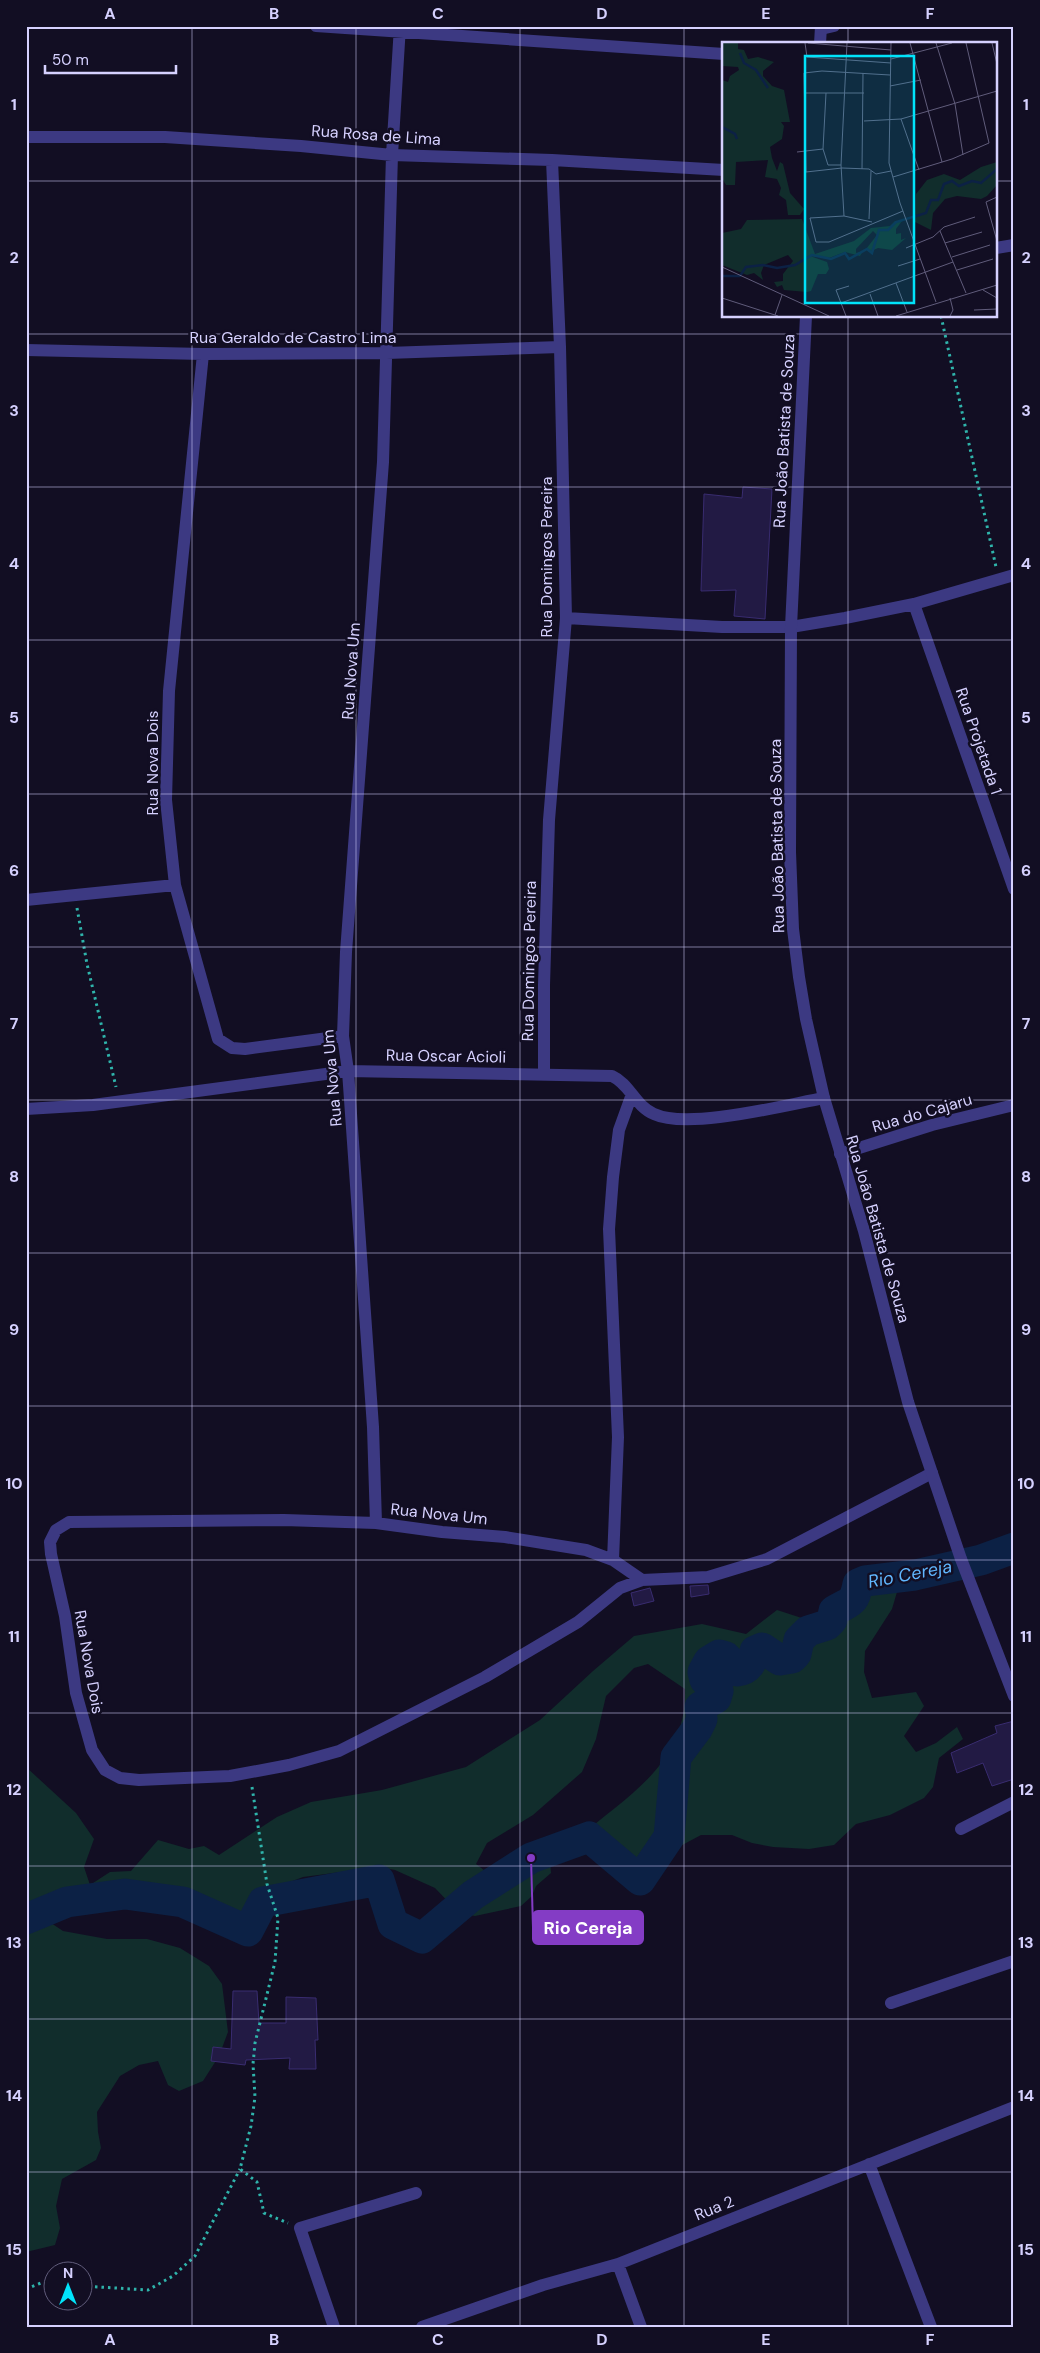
<svg xmlns="http://www.w3.org/2000/svg" width="1040" height="2353" font-family="'DM Sans',sans-serif">
<style>
.green{fill:#112d2c}
.lines{fill:none;stroke-linecap:round;stroke-linejoin:round}
.river{stroke:#0c2145;stroke-width:31}
.building{fill:#221a44;stroke:#392c70}
.path{stroke:#2fb4ab;stroke-width:3;stroke-dasharray:2.5 4;stroke-linecap:butt}
.minor{stroke:#3c3982;stroke-width:12}
.tertiary{stroke:#3c3982;stroke-width:12}
.grid{fill:none;stroke:#d6d1ff;stroke-width:1;stroke-opacity:0.55}
.labels{text-anchor:middle;dominant-baseline:central;stroke-width:5;stroke-linejoin:round;paint-order:stroke}
.street-label{font-size:16px;fill:#d6d1ff;stroke:#120e23}
.water-label{font-size:18px;font-style:italic;fill:#60b6fe;stroke:#120e23}
.inset-river{fill:none;stroke:#0c2145;stroke-width:2.5}
.inset-road{fill:none;stroke:#605c7b;stroke-width:1}
.view{fill:#01e3fa;fill-opacity:0.15;stroke:#01e3fa;stroke-width:2.5}
.inset-edge{fill:none;stroke:#d6d1ff;stroke-width:2.5}
.leader{fill:none;stroke:#843cc5;stroke-width:2}
.callout-dot{fill:#843cc5;stroke:#120e23;stroke-width:2}
.callout{fill:#843cc5;stroke:#843cc5;stroke-width:2}
.callout-label{font-size:18px;text-anchor:middle;font-weight:bold;fill:#fff}
.neatline{fill:none;stroke:#d6d1ff;stroke-width:2}
.grid-label{font-size:16px;text-anchor:middle;font-weight:bold;fill:#d6d1ff}
</style>
<rect width="100%" height="100%" fill="#120e23"/>
<path class="green" d="M914 1569 925 1575 914 1589 897 1592 892 1609 865 1651 864 1672 872 1698 916 1692 924 1706 904 1736 916 1752 936 1743 957 1727 963 1739 939 1758 933 1787 924 1798 890 1815 856 1824 834 1845 809 1849 773 1847 752 1843 732 1835H701L628 1874 612 1873 591 1857 578 1838C628 1795 687 1764 685 1689L648 1664 634 1668 606 1696 596 1739 582 1772 533 1815 487 1843 476 1864 489 1874 526 1862H550L551 1873 536 1886 532 1896 521 1906 475 1916 459 1913 435 1888 395 1870 379 1867 303 1877 277 1887 233 1923H203L172 1913 127 1894 114 1891 88 1901 45 1903V1919L63 1931 107 1939H147L180 1948 209 1966 222 1984 228 2032 219 2056 203 2081 179 2091 168 2085 158 2061 139 2065 120 2076 97 2112 98 2132 101 2148 96 2160 62 2179 56 2206 60 2228 55 2245 26 2252V1767L76 1813 94 1839 84 1867 90 1885 110 1872 131 1871 158 1840 189 1849 204 1846 219 1855 277 1817 311 1802 382 1790 466 1767 540 1720 593 1671 634 1636 702 1624 746 1634 777 1610 811 1621 839 1604 861 1574Z"/>
<g class="lines">
<path class="river" d="M26 1919 67 1902 125 1894 183 1902 248 1931 263 1902 379 1880 393 1924 422 1938 473 1895 531 1858 589 1837 640 1880 669 1837 676 1757 697 1729 702 1719 700 1707 716 1698 718 1691 705 1680 703 1672 709 1661 719 1655 726 1657 737 1671C749 1670 752 1662 755 1651L762 1648 780 1660 792 1658 796 1654 799 1640 808 1631 827 1625 832 1620 834 1611C850 1601 854 1605 858 1584L865 1581 915 1575 981 1560 1014 1548"/>
</g>
<path class="building" d="M743 487 772 489 765 619 734 616 736 590 701 591 704 494 742 498Z
M708 1585 709 1594 691 1597 690 1586Z
M650 1588 654 1601 634 1606 631 1593Z
M1014 1721V1779L992 1786 983 1763 957 1773 951 1753 997 1733 995 1726Z
M233 1991H257L259 2023H286V1997L316 1998 318 2040H315L316 2069H289L290 2058 246 2060 245 2065 211 2061 213 2047 231 2049Z"/>
<g class="lines">
<path class="path" d="M941 316 996 567
M77 908 87 964 116 1087
M252 1787 267 1884 278 1918 275 1962 255 2043 253 2064 255 2097 251 2126 240 2169 257 2182 264 2213 288 2223
M82 2286 148 2290 173 2276 195 2256 240 2169
M26 2289 41 2283H52"/>
<path class="minor" d="M316 26 724 54
M821 29 834 26
M26 137H165L301 146 392 155 552 160 724 170
M996 248 1014 245
M26 350 203 354 387 353 560 347
M203 354 169 691 166 800 175 885 218 1039 232 1048 245 1049 343 1036
M914 604 1014 889
M566 618 722 627H791L845 618 914 604 1014 575
M26 900 175 885
M544 1074V985L549 820 566 618 560 347 552 160
M26 1109 93 1105 348 1071 612 1076C630 1084 635 1106 654 1114 688 1130 785 1105 824 1098
M840 1154 932 1125 1014 1105
M376 1523 373 1427 348 1071 343 1036 346 952 383 462 392 155 400 26
M613 1560 618 1437 609 1229 613 1177 619 1130 632 1094
M642 1580 613 1560 586 1550 505 1537 442 1532 376 1523 284 1520 69 1522 56 1530 50 1542 51 1554 65 1616 76 1693 92 1750 105 1770 120 1778 139 1780 230 1776 289 1765 339 1751 485 1677 578 1622 620 1588 642 1580 708 1577 767 1559 932 1473
M961 1829 1014 1802
M891 2003 1014 1961
M869 2164 931 2327
M618 2264 641 2327
M334 2327 300 2228 416 2193
M422 2327 543 2285 618 2264 1014 2107"/>
<path class="tertiary" d="M820 44 821 26
M806 316 791 627 790 852 793 929 799 977 806 1019 824 1098 864 1231 908 1402 961 1559 1014 1696"/>
</g>
<path class="grid" d="M192 26V2327M356 26V2327M520 26V2327M684 26V2327M848 26V44M26 181H724M996 181H1014M848 316V2327M26 334H1014M26 487H1014M26 640H1014M26 794H1014M26 947H1014M26 1100H1014M26 1253H1014M26 1406H1014M26 1560H1014M26 1713H1014M26 1866H1014M26 2019H1014M26 2172H1014"/>
<g class="labels">
<g class="street-label">
<text transform="translate(376 135) rotate(4)">Rua Rosa de Lima</text>
<text x="293" y="337">Rua Geraldo de Castro Lima</text>
<text transform="translate(784 431) rotate(-87)">Rua João Batista de Souza</text>
<text transform="translate(546 557) rotate(-90)">Rua Domingos Pereira</text>
<text transform="translate(351 671) rotate(-86)">Rua Nova Um</text>
<text transform="translate(979 741) rotate(71)">Rua Projetada 1</text>
<text transform="translate(152 763) rotate(-90)">Rua Nova Dois</text>
<text transform="translate(777 836) rotate(-91)">Rua João Batista de Souza</text>
<text transform="translate(529 961) rotate(-89)">Rua Domingos Pereira</text>
<text transform="translate(446 1056) rotate(1)">Rua Oscar Acioli</text>
<text transform="translate(332 1078) rotate(-95)">Rua Nova Um</text>
<text transform="translate(922 1113) rotate(-16)">Rua do Cajaru</text>
<text transform="translate(878 1229) rotate(74)">Rua João Batista de Souza</text>
<text transform="translate(439 1514) rotate(6)">Rua Nova Um</text>
<text transform="translate(89 1662) rotate(80)">Rua Nova Dois</text>
<text transform="translate(714 2208) rotate(-22)">Rua 2</text>
</g>
<g class="water-label">
<text transform="translate(910 1574) rotate(-11)">Rio Cereja</text>
</g>
</g>
<g transform="translate(722 42)">
<rect width="275" height="275" fill="#120e23"/>
<path d="M0 1H16V7L22 8 26 17 36 15 52 20 41 29V34L50 44 62 48 68 80H59L62 84 60 97 48 105 50 116 55 129 58 120 61 122 68 151 82 167 78 173H66L64 158 57 153 59 146 55 137 43 135 46 118 14 120 13 143H4L1 138 0 38 6 40 8 34 17 28 16 25 0 24ZM275 120V143L265 154 259 157 235 154 223 157 211 171 209 188 193 180 194 152 205 138 222 132 238 138 259 125ZM80 177 93 212 132 199 149 186 168 184 173 179H180L174 187V192L179 191V198L184 196 170 208 156 206 147 210 144 207 155 193 151 189 134 207V211L141 209 138 214 123 210 107 216 88 214 105 220 107 227 104 232H96L89 249 85 250 62 248 60 243 55 245 52 240 61 239V232L71 219 66 213 42 223 39 231 41 238 32 231 25 233 0 223V191L19 187 25 178Z" fill="#112d2c"/>
<path class="inset-river" d="M18 11 22 21 34 28 46 46M0 85 13 92 15 97M0 234H18L24 225 41 223 55 226 73 223 90 213 109 217 123 211 127 217 145 207 150 211 157 188H166L174 180 204 171 209 158H216L222 142 230 139 237 144 250 139 259 141 275 127"/>
<path class="inset-road" d="M83 1 85 15 169 21M86 1 169 8M169 1 167 121 178 161 214 260M188 1 220 120M214 1 233 62 241 113M270 1 275 22M169 17 230 1M168 33 100 29 82 31 84 130 120 126 147 127 154 132 169 129M168 44 199 38M83 51H142M104 51 101 107 106 123H119M179 77 197 128M142 79 179 77 275 49M75 110 101 107M140 127 141 31M171 135 230 117 267 101 244 1M275 155 264 160 275 199M122 174 119 123 125 1M147 177 149 129M150 180 122 174 88 176 94 200H107L181 169M218 189 244 251M223 201 260 190M184 206 211 195 222 185 253 175M230 215 268 203M176 224 198 217M0 225 107 274M235 228 271 217M174 241 185 270M261 248 275 256M148 252 156 274M0 256 56 274M119 261 231 220M252 268 275 267M53 273 60 253M124 274 114 248 127 244M174 274 275 243M228 274 231 268 228 256"/>
<path class="view" d="M83 14H192V261H83Z"/>
<rect width="275" height="275" class="inset-edge"/>
</g>
<path class="leader" d="M531 1858L533 1928"/>
<circle class="callout-dot" cx="531" cy="1858" r="5"/>
<rect class="callout" x="533" y="1911" width="110" height="33" rx="5"/>
<g class="callout-label">
<text x="588" y="1934">Rio Cereja</text>
</g>
<rect width="1040" height="2353" fill="none" stroke="#120e23" stroke-width="55"/>
<g transform="translate(68 2286)"><circle r="24" fill="#120e23" stroke="#605c7b"/>
<path d="M0-4L9 19L0 12L-9 19Z" fill="#01e3fa"/>
<text y="-8" font-size="14" font-weight="bold" text-anchor="middle" fill="#d6d1ff">N</text>
</g>
<path d="M45 65v8h131v-8" fill="none" stroke="#d6d1ff" stroke-width="2.5"/>
<text x="52" y="65" font-size="15" fill="#d6d1ff" stroke="#120e23" stroke-width="4" paint-order="stroke">50 m</text>
<rect x="28" y="28" width="984" height="2298" class="neatline"/>
<g class="grid-label">
<text x="110" y="19">A</text>
<text x="274" y="19">B</text>
<text x="438" y="19">C</text>
<text x="602" y="19">D</text>
<text x="766" y="19">E</text>
<text x="930" y="19">F</text>
<text x="14" y="110">1</text>
<text x="1026" y="110">1</text>
<text x="14" y="263">2</text>
<text x="1026" y="263">2</text>
<text x="14" y="416">3</text>
<text x="1026" y="416">3</text>
<text x="14" y="569">4</text>
<text x="1026" y="569">4</text>
<text x="14" y="723">5</text>
<text x="1026" y="723">5</text>
<text x="14" y="876">6</text>
<text x="1026" y="876">6</text>
<text x="14" y="1029">7</text>
<text x="1026" y="1029">7</text>
<text x="14" y="1182">8</text>
<text x="1026" y="1182">8</text>
<text x="14" y="1335">9</text>
<text x="1026" y="1335">9</text>
<text x="14" y="1489">10</text>
<text x="1026" y="1489">10</text>
<text x="14" y="1642">11</text>
<text x="1026" y="1642">11</text>
<text x="14" y="1795">12</text>
<text x="1026" y="1795">12</text>
<text x="14" y="1948">13</text>
<text x="1026" y="1948">13</text>
<text x="14" y="2101">14</text>
<text x="1026" y="2101">14</text>
<text x="14" y="2255">15</text>
<text x="1026" y="2255">15</text>
<text x="110" y="2345">A</text>
<text x="274" y="2345">B</text>
<text x="438" y="2345">C</text>
<text x="602" y="2345">D</text>
<text x="766" y="2345">E</text>
<text x="930" y="2345">F</text>
</g>
</svg>
